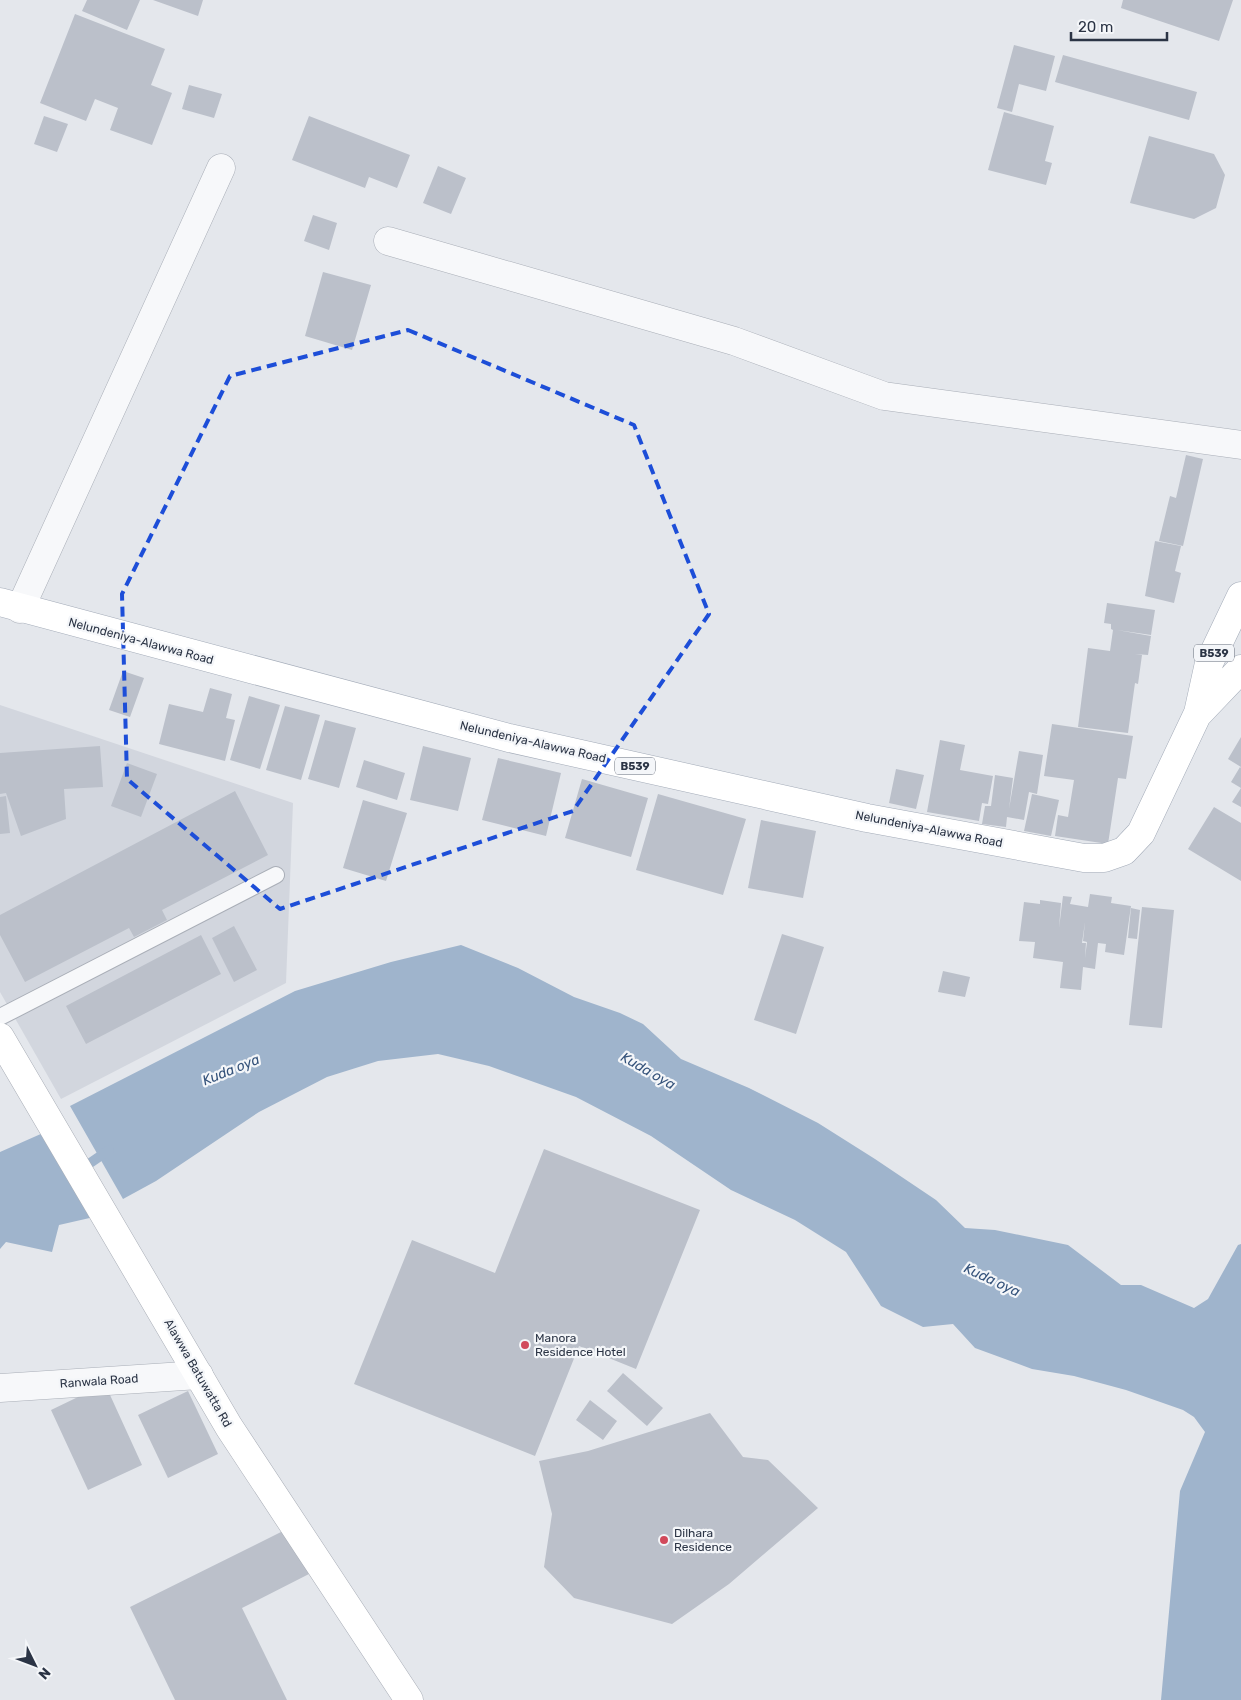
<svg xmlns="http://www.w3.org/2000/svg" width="1241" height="1700" font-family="Rubik,sans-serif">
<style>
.built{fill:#d2d6de}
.water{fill:#9fb4cc}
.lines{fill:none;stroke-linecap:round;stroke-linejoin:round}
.stream{stroke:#9fb4cc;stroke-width:10}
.building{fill:#bbc0ca;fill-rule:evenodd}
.lane-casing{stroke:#a9aeb7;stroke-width:18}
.street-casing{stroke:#a9aeb7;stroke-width:29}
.secondary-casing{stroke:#a9aeb7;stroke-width:29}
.primary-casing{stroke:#a3abb8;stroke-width:29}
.lane{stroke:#f7f8fa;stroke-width:16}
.street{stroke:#f7f8fa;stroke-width:28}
.secondary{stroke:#fff;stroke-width:28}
.primary{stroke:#fff;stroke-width:28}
.marked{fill:none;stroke:#1d4ed8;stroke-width:4;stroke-dasharray:10 6;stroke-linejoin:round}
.poi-dot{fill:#d1495b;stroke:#f4f6f9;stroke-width:2}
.labels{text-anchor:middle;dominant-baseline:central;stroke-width:4.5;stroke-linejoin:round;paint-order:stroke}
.shield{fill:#f4f6f9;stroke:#676e7b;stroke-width:1}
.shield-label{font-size:11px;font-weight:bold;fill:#2b3445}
.street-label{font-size:12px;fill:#2b3445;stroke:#f4f6f9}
.poi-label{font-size:12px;fill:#2b3445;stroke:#f4f6f9;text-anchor:start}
.water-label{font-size:14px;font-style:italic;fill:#34527a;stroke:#f4f6f9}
</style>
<rect width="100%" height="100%" fill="#e4e7ec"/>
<path class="built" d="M0 705 293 803 286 983 61 1099 0 992Z"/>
<path class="water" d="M461 945 518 968 574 997 620 1013 643 1024 681 1059 749 1088 818 1123 875 1159 936 1200 965 1228 995 1230 1068 1245 1121 1285H1141L1194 1308 1208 1299 1238 1245 1241 1244V1700H1161L1180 1491 1205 1432 1194 1417 1183 1410 1126 1390 1074 1376 1032 1369 975 1348 953 1324 923 1327 881 1306 846 1252 795 1220 731 1190 651 1136 576 1097 489 1066 438 1054 378 1061 327 1077 259 1112 156 1181 123 1199 70 1106 295 991 391 962Z
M43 1133 94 1217 59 1225 52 1252 6 1242 0 1249V1152Z"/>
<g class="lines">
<path class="stream" d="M80 1170 109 1150"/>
</g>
<path class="building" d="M87 0H140L127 30 82 11Z
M153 0H203L198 16Z
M1123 0H1233L1219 41 1121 8Z
M75 14 165 49 151 85 172 93 152 145 110 130 118 108 95 99 86 121 40 103Z
M1014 45 1055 56 1046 91 1019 84 1012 112 997 108Z
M1063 55 1197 92 1189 120 1055 82Z
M189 85 222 94 214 118 182 109Z
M1004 112 1054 126 1045 161 1052 163 1046 185 988 170Z
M44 116 68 124 57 152 34 144Z
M309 116 410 155 397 188 369 177 365 188 292 160Z
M1149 136 1214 154 1225 175 1216 208 1194 219 1130 203Z
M438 166 466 178 451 214 423 203Z
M313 215 337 223 329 250 304 241Z
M323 272 371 285 352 350 305 336Z
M1186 455 1203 459 1183 546 1159 541 1170 496 1176 498Z
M1155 541 1181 546 1175 571 1181 573 1174 603 1145 596Z
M1107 603 1155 610 1151 635 1117 630 1151 636 1148 655 1135 654 1142 655 1138 684 1135 683 1128 733 1078 727 1088 648 1110 651 1113 630 1111 629V624L1104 623Z
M123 671 144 678 130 717 109 710Z
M210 688 232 694 226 718 235 720 225 761 159 744 169 704 203 712Z
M249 696 280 705 260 769 230 760Z
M285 706 320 715 301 780 266 770Z
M325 720 356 728 339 788 308 779Z
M1052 724 1133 736 1126 779 1118 778 1108 844 1055 836 1058 815 1068 817 1074 780 1044 776Z
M1241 737V767L1228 759Z
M940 740 965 745 960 770 993 776 988 804 982 803 979 821 927 812Z
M100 746 103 787 64 789 66 819 21 836 6 793 0 794V753Z
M423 746 471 758 458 811 410 800Z
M1019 751 1043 755 1037 794 1029 792 1024 820 1007 817 1006 827 982 824 985 806H991L995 775 1013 778 1009 809Z
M498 758 561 773 546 836 482 820Z
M364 760 405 773 397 800 356 787Z
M127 763 157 774 141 817 111 806Z
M1240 767 1241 768V807L1232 802 1241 788 1231 782Z
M896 769 924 775 916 809 889 803Z
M582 779 648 798 631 857 565 838Z
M235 791 268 855 162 910 167 920 134 937 129 928 25 982 0 935V915Z
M658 794 746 819 723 895 636 870Z
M1032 794 1059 800 1051 836 1024 831Z
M6 796 10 833 0 834V797Z
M363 800 407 813 386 881 343 868Z
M1214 807 1241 823V881L1188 849Z
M761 820 816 831 803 898 748 888Z
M1090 894 1112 897 1111 903 1131 906 1124 955 1105 952 1106 944 1098 943 1095 969 1083 967 1081 990 1060 988 1063 962 1033 958 1035 942 1019 941 1024 902 1040 904V900L1061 903 1059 928 1063 896 1072 897 1070 904 1088 907ZM1085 922 1083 941 1087 942 1085 958 1086 943H1082Z
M1142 907 1174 910 1162 1028 1129 1025Z
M1131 908 1140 910 1137 939 1128 938Z
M234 926 257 970 234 982 212 938Z
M782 934 824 947 796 1034 754 1020Z
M201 935 221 974 86 1044 66 1006Z
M943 971 970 977 965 997 938 992Z
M544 1149 700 1210 636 1369 579 1346 535 1456 354 1384 412 1240 495 1273Z
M623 1373 663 1408 647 1426 607 1391Z
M105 1384 142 1465 88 1490 51 1410Z
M188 1391 218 1454 168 1478 138 1415Z
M590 1400 617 1421 603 1440 576 1420Z
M710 1413 743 1457 768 1460 818 1508 729 1584 672 1624 574 1598 544 1567 552 1514 539 1461 588 1451Z
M287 1529 309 1574 242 1608 287 1700H175L130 1607Z"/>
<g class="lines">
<g class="lane-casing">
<path id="lane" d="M0 1017 276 875"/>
</g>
<g class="street-casing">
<path id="street" d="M388 241 734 341 884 396 1241 445
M20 609 221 168
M0 1388 199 1375"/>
</g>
<g class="secondary-casing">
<path id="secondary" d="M0 1037 229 1427 409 1700"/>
</g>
<g class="primary-casing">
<path id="primary" d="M0 602 509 738 867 818 1084 858H1104L1124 851 1141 833 1198 713 1209 663 1241 596
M1199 713 1241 669"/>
</g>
<use href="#lane" class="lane"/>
<use href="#street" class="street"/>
<use href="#secondary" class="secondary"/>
<use href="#primary" class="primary"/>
</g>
<path class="marked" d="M408 330 634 425 709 614 573 811 280 909 127 779 122 594 230 376Z"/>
<g class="poi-dot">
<circle cx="525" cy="1345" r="5"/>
<circle cx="664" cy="1540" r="5"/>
</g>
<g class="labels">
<g class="shield">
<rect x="1194" y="644.5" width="40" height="17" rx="4"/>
<rect x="615" y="757.5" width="40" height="17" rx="4"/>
</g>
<g class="shield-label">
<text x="1214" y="653">B539</text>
<text x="635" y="766">B539</text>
</g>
<g class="street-label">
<text transform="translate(141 641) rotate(15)">Nelundeniya-Alawwa Road</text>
<text transform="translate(533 742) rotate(13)">Nelundeniya-Alawwa Road</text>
<text transform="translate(929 829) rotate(11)">Nelundeniya-Alawwa Road</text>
<text transform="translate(198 1373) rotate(60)">Alawwa Batuwatta Rd</text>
<text transform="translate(99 1381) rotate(-4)">Ranwala Road</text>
</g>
<g class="poi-label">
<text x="535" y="1338">Manora<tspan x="535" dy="14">Residence Hotel</tspan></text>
<text x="674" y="1533">Dilhara<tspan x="674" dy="14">Residence</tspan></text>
</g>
<g class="water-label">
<text transform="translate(231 1070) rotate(-22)">Kuda oya</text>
<text transform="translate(648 1071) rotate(30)">Kuda oya</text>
<text transform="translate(992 1280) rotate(25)">Kuda oya</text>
</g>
</g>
<g transform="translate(35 1665) rotate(132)" stroke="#f4f6f9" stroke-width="4" paint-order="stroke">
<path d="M0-4L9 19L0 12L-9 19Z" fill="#2b3445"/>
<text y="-8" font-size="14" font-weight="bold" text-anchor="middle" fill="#2b3445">N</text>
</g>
<path d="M1071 32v8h96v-8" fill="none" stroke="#2b3445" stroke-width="2.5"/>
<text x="1078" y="32" font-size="15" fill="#2b3445" stroke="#f4f6f9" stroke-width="4" paint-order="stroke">20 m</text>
</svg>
